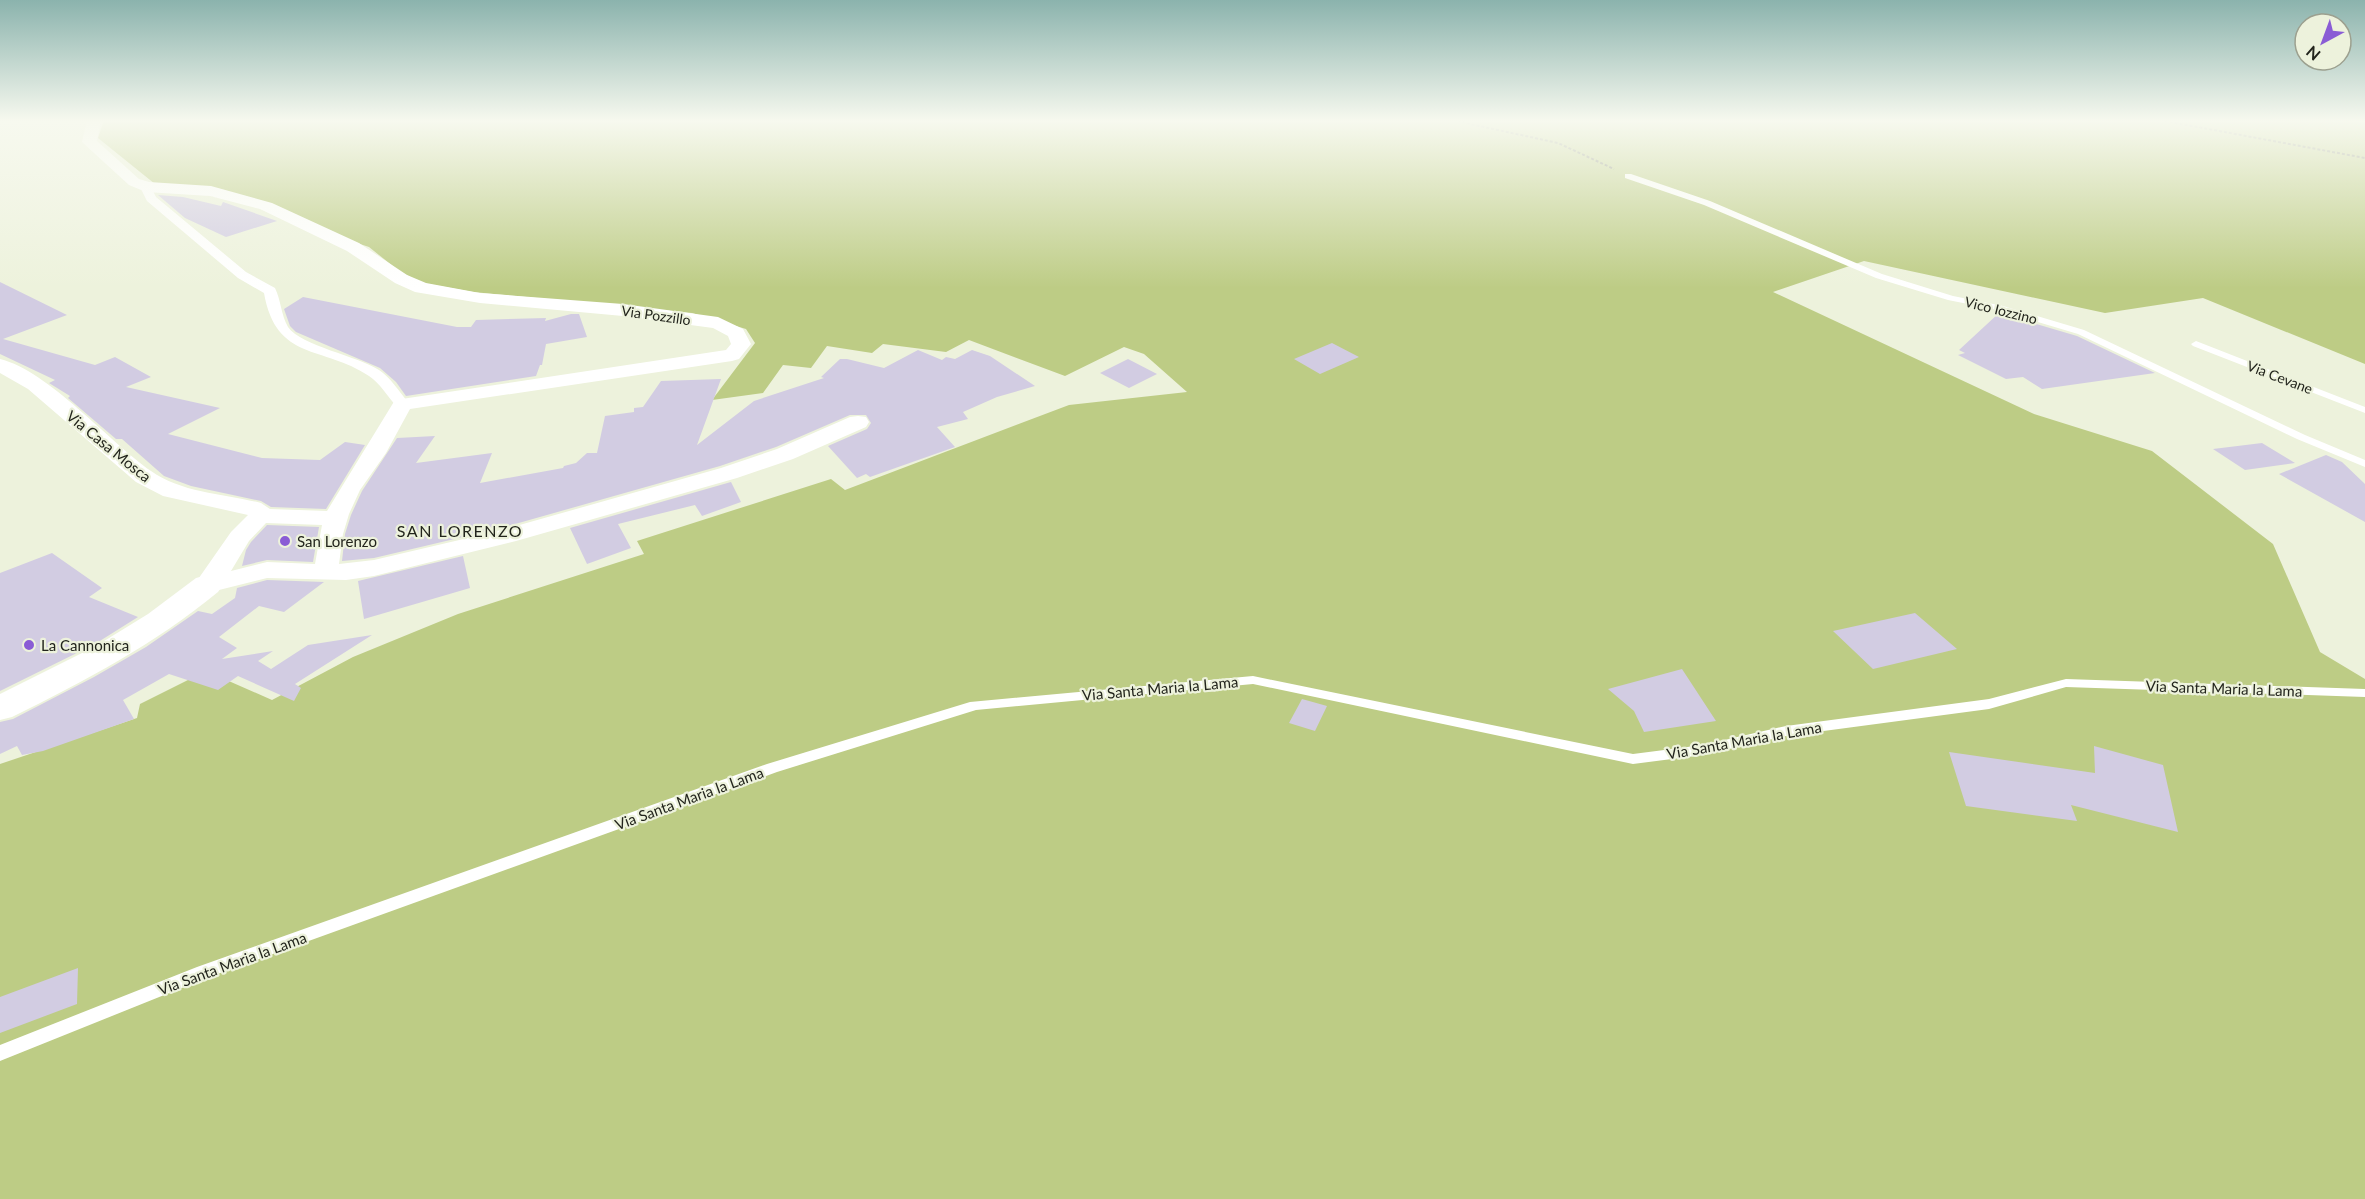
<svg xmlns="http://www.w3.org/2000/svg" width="2365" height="1199" font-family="Lato,sans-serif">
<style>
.green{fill:#bdcc85}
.building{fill:#d2cce2}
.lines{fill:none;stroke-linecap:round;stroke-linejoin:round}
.path{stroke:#848779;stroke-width:2;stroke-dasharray:3 2;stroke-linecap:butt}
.service{fill:#fff;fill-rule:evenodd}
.pedestrian{fill:#fff;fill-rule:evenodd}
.minor{fill:#fff;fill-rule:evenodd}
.tertiary{fill:#fff;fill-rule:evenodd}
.poi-dot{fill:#8a5cd5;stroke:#edf2dc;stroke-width:2}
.labels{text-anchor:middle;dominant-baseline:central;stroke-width:4.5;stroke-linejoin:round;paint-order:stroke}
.far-street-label{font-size:14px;fill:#22241c;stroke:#edf2dc}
.street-label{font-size:15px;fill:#22241c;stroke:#edf2dc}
.poi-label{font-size:15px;fill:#22241c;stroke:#edf2dc;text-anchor:start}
.neighbourhood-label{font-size:16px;letter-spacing:1.5px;fill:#22241c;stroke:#edf2dc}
</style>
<rect width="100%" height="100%" fill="#edf2dc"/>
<path class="green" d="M104 120H2365V364L2203 298 2105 313 1864 261 1773 292 2034 414 2152 451 2273 544 2320 652 2365 679V1199H0V764L137 718 140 704 206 671 272 700 353 657 458 614 644 554 637 541 831 479 845 490 1069 405 1187 392 1144 354 1124 347 1065 376 969 340 946 352 883 344 872 353 827 346 811 368 783 365 763 393 712 400 755 343 746 329 692 313 473 292 422 283 399 271 369 247 318 230 292 213 155 184 98 138Z"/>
<path class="building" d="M158 195 183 197 221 206 223 202 277 221 226 237 185 218Z
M0 282 67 315 3 339 95 365 115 357 151 377 126 387 220 408 168 434 262 458 320 460 345 442 365 445 326 509 271 507 261 501 191 486 164 476 122 439H116L68 398 70 396 49 383 55 380 0 354Z
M303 297 457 327H471L476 320 546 318 545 321 571 314H579L587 337 546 344 542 365H540L536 376 406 396 396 382 380 368 296 332 290 326 284 309Z
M1999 313 2077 336 2155 373 2042 389 2023 377 2006 379 1958 355 1965 353 1959 350Z
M1332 343 1359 357 1320 374 1294 359Z
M918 350 942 360 946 357 955 359 972 350 990 356 1035 386 997 397 963 412 968 419 937 427 955 447 870 477 866 474 857 478 828 446 867 429 871 423 866 415H850L776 447 720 466 501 528 374 558 342 561 345 534 351 515 362 491 397 438 435 436 416 463 492 453 480 483 563 468 564 466 576 463 587 453H597L605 416 634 412V408L643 407 661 381 721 379 697 445 754 401 824 378 821 377 840 359H847L884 368Z
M1128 359 1157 374 1129 388 1100 373Z
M2262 443 2295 463 2245 470 2213 449Z
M2326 455 2342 462 2365 484V522L2279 474Z
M731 482 741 502 702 516 695 505 618 524 631 548 587 564 570 528Z
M267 525 319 527 313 562 267 560 242 566 246 550 251 542Z
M52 553 102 588 89 597 138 617 95 644 0 691V573Z
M463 556 470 588 364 619 358 581Z
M267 580 324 582 284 612 259 606 219 637 237 648 222 659 273 651 258 661 271 669 308 645 372 635 295 684 301 688 294 701 238 676 218 690 169 674 123 700 134 719 43 751 22 755 17 746 0 754V722L13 719 94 677 146 647 198 611 212 614 235 598 237 588Z
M1915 613 1957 649 1873 669 1833 631Z
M1682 669 1716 721 1644 732 1634 711 1608 689Z
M1302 699 1327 706 1315 731 1289 723Z
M2094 746 2163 765 2178 832 2071 805 2077 821 1966 806 1949 752 2095 773Z
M78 968 77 1004 0 1033V997Z"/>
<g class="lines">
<path class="path" d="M1452 120 1558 143 1614 169
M2160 120 2365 158"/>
<path class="service" d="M1625 174H1631L1710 201 1882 274 1953 296 2003 306 2084 330 2305 435 2365 460V467L2297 439 2078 334 1998 310 1948 300 1876 278 1704 205 1625 178Z
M2196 341 2365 407V413L2193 346 2191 344Z
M1253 676 1633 754 1703 745 1786 726 1989 699 2066 679 2365 689V697L2066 687 1989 709 1786 736 1703 755 1633 764 1253 684 976 710 777 772 209 977 0 1061V1045L197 967 767 764 970 702Z"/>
<path class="pedestrian" d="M146 184 150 185 156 197 246 272 275 288C281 300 281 315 288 327 301 346 358 356 379 370 390 377 399 391 407 401L409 404 407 407H397C388 397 380 383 369 376 323 345 276 362 264 293L238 278 147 201 140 187Z"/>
<path class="minor" d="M87 120H101L97 141 139 179 149 182 211 186 272 203 359 243 407 275 426 283 480 293 623 304 718 317 743 329 751 344 739 359 732 361 410 409 386 453 360 490 349 514 343 534 339 564 374 560 502 530 721 468 777 449 850 417 858 416 866 417 869 422 866 427 793 459 737 478 516 541 374 576 346 580 267 578 207 593 198 591 194 585 231 532 248 515 163 496 136 482 28 389 0 373V359C49 371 109 442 151 471 182 493 225 494 261 503L270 509 327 511 395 400 726 350 731 344 728 336 713 328 623 316 480 303 415 292 395 283 347 251 260 209 210 196 146 192 129 185 82 142ZM266 523 322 525 315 564 267 562 231 571 249 541Z"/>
<path class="tertiary" d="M207 575 218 578 223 585 218 592C155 644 85 681 12 717L0 720V694L96 646 148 614 196 578Z"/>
</g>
<linearGradient id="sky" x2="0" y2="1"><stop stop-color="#8bb3ad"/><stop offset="0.42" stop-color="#f7f9ef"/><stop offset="1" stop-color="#f7f9ef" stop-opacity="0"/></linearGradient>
<rect width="2365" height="288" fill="url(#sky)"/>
<g class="poi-dot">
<circle cx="285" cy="541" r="6"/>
<circle cx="29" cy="645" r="6"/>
</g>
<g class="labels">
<g class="far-street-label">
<text transform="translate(2001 310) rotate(14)">Vico Iozzino</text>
<text transform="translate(656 315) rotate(8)">Via Pozzillo</text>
<text transform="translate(2280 377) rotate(21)">Via Cevane</text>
</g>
<g class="street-label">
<text transform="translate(109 446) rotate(39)">Via Casa Mosca</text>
<text transform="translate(1160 688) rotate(-5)">Via Santa Maria la Lama</text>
<text transform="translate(2224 688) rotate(2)">Via Santa Maria la Lama</text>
<text transform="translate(1744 740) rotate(-10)">Via Santa Maria la Lama</text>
<text transform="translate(689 798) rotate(-20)">Via Santa Maria la Lama</text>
<text transform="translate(232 963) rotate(-20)">Via Santa Maria la Lama</text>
</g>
<g class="poi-label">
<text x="297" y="541">San Lorenzo</text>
<text x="41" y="645">La Cannonica</text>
</g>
<g class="neighbourhood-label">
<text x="460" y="530">SAN LORENZO</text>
</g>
</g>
<g transform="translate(2323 42) rotate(221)"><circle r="28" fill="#edf2dc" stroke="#9ca08f" stroke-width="1.5"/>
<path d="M0-4.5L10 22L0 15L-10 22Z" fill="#8a5cd5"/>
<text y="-9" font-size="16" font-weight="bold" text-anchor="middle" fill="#22241c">N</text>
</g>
</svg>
